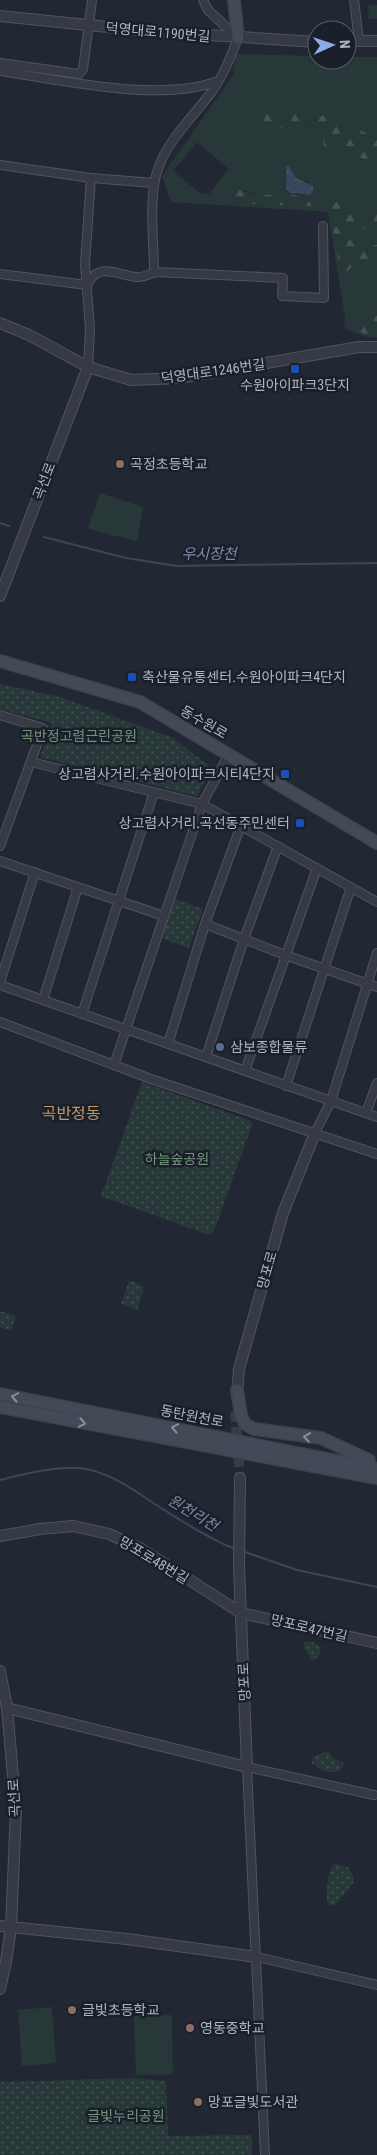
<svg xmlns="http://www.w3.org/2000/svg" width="377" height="2155" font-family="'Roboto Condensed','Noto Sans KR',sans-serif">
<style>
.grass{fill:#283839;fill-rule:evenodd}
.forest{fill:url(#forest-firs)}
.park{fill:url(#park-dots)}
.water{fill:url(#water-ripples)}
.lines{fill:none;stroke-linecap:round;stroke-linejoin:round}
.stream{stroke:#39465b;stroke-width:2}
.tertiary-tunnel{stroke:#373d48;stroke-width:10;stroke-dasharray:10 5;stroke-linecap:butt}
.minor-casing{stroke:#4f555f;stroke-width:10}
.tertiary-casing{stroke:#4f555f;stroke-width:12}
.secondary-casing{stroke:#3e444e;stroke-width:14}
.minor{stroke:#353a44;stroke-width:8}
.tertiary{stroke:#353a44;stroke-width:10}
.secondary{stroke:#434a57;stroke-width:11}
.oneway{stroke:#89909c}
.transit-dot{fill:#1a4fb4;stroke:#1a2029;stroke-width:2}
.education-dot{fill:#8d6e63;stroke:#1a2029;stroke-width:2}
.service-dot{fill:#5c6f8a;stroke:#1a2029;stroke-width:2}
.labels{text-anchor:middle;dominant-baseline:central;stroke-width:5;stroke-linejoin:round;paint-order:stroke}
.street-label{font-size:14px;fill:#afb5c1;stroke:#1a2029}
.poi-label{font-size:14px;fill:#afb5c1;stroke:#1a2029;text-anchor:start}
.park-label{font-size:14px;fill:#71947b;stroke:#1a2029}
.water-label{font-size:15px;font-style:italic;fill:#7b8ba6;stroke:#1a2029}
.quarter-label{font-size:16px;fill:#c49567;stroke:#1a2029}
</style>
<defs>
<pattern id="forest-firs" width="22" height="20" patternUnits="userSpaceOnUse" patternTransform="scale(1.25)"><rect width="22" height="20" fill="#283839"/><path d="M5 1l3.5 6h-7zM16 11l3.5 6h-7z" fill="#455354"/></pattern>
<pattern id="park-dots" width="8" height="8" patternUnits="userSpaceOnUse" patternTransform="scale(1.25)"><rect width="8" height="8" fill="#283839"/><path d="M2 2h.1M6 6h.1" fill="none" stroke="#455354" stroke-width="1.8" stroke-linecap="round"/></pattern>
<pattern id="water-ripples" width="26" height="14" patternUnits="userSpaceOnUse" patternTransform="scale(1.25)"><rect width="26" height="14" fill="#39465b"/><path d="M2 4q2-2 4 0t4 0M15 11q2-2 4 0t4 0" fill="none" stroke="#535e71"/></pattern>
</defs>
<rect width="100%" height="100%" fill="#222833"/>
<path class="grass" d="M377 5V19H369L368 6Z
M236 54 317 56V60H347V57H377V140L348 122H336L324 116H308L264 108 260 111 269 125C276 126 284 129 291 128 304 126 310 121 322 130L324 148 327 150 377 162V210L367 211 349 207 326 197 311 198 281 193 259 196 244 190 226 199 241 200 252 204 327 207 331 217 336 240 355 263 377 265V316L365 317 364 334 377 336V338L366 337 344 328 345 318 328 212 171 202 162 176 233 75ZM197 142 229 169 209 194 200 193 173 171ZM291 167 296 178 308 182 309 195H297L286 189 285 171Z
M372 224H377V245L359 243 360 230Z
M100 493 143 507 137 541 88 529Z
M52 2007 56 2063 22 2066 18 2010Z
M172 2015 173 2074 136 2075 134 2016Z"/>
<path class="forest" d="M264 107 308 116H324L336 122H348L377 140V162L327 150 324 148 322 130C306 118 305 128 289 129 278 129 272 124 261 128L253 125 254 119Z
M231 187 259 196 281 193 311 198 326 197 350 207 367 211 377 210V224L360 230 359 242 377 245V265L355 263 347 272 340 270 331 217 327 207 252 204 241 200 226 199 223 193Z
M377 316V336L364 334 355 328C360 318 367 316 377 316Z"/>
<path class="park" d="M0 684 60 697 173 738 212 768 197 796 40 757 52 723 0 709Z
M175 899 203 909 189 948 161 938Z
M142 1082 251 1121 252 1125 214 1231 209 1235 101 1196Z
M129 1281 136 1282 144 1287 137 1310 121 1303Z
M0 1311 16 1316 11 1331 0 1327Z
M304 1642H313L321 1647C320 1654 319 1657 313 1661L304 1648Z
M328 1751 334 1758 343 1763 344 1766C336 1778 319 1770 311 1762L314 1756Z
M334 1863 348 1867 354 1877 353 1883 335 1905H331L327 1902C327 1887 327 1875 334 1863Z
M134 2078 166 2081 168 2136 252 2135V2155H0V2082Z"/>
<path class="water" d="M289 165 296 178 313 186V192L309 195 291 193 286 189V166Z"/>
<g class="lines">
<path class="stream" d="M0 523 9 526
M44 537 126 558 177 566 377 563
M0 1480C23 1474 56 1466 79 1468 107 1470 135 1491 158 1506 183 1522 208 1538 235 1549
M242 1551 297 1570 377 1587"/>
<path class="tertiary-tunnel" d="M235 1412 240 1478"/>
<g class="minor-casing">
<path id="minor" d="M354 0 359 41
M0 63 79 74 83 69 92 0
M0 71C62 80 159 103 218 81
M0 165 91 178 85 264 90 329 88 367
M91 178 154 183
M154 272C154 243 148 195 158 169 168 139 195 115 213 90 224 74 231 56 238 38L208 10 203 0
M0 274 87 285
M87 285C99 261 117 275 136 277 142 278 150 274 156 272L283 278 282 296 324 298 323 226
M0 715 43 728 0 846
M31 762 202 804 377 902
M0 861 164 916
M205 924 285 955 377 987
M0 982 35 872
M0 985 377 1117
M43 1000 78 887
M82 1014 154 792
M0 1022 151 1079 377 1154
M168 1044 205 924 241 825
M206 1057 244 939 278 846
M114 1065 202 804 229 754
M245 1071 317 868
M286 1086 351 887
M366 1113 377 1083
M315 1133 331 1101 377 953
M257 1957 377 1985
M265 2155 247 1767 374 1795"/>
</g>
<g class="tertiary-casing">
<path id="tertiary" d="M0 16 146 31 317 42
M347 41H377
M0 323 29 335 88 367 131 380 180 378 359 347H377
M0 596 88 367
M237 1396 239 1369 283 1213 315 1133
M0 1536 40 1529 73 1526 109 1534 140 1548 241 1613 377 1643
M0 1671 7 1708 16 1810 11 1927 6 1962 0 1989
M7 1708 247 1767 239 1567 240 1478
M0 1926 127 1939 257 1957"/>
</g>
<g class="secondary-casing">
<path id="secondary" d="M234 0 238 38
M0 661 140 702 377 843
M237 1390 241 1415 245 1424 254 1429 321 1438 369 1460
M0 1394 377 1469
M0 1407 377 1478"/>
</g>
<use href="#minor" class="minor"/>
<use href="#tertiary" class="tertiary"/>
<use href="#secondary" class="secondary"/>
</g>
<defs><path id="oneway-chevron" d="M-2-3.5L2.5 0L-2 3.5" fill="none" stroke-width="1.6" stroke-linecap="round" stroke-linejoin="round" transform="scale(1.25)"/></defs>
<g class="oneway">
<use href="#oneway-chevron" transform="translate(15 1397) rotate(-169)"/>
<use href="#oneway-chevron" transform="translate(82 1423) rotate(11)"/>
<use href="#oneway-chevron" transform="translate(175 1428) rotate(-169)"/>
<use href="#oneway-chevron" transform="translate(307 1437) rotate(-172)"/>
</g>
<g class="transit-dot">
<rect x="290" y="364" width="10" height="10" rx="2.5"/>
<rect x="127" y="672" width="10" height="10" rx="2.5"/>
<rect x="280" y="769" width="10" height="10" rx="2.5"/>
<rect x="295" y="818" width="10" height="10" rx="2.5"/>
</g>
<g class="education-dot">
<circle cx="120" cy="464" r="5"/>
<circle cx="72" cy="2010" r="5"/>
<circle cx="190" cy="2028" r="5"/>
<circle cx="198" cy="2102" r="5"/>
</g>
<circle class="service-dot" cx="220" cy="1047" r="5"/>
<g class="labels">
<g class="street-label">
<text transform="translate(158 32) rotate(5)">덕영대로1190번길</text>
<text transform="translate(213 371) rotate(-8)">덕영대로1246번길</text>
<text transform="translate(44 481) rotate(-69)">곡선로</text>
<text transform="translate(204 722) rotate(30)">동수원로</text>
<text transform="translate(267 1270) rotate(-74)">망포로</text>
<text transform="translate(192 1416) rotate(11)">동탄원천로</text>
<text transform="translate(154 1560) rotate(31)">망포로48번길</text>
<text transform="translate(309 1628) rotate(13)">망포로47번길</text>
<text transform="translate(244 1682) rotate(-93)">망포로</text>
<text transform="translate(14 1798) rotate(-93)">곡선로</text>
</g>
<g class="poi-label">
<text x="295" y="385" text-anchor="middle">수원아이파크3단지</text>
<text x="130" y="464">곡정초등학교</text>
<text x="142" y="677">축산물유통센터.수원아이파크4단지</text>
<text x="275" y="774" text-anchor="end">상고렴사거리.수원아이파크시티4단지</text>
<text x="290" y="823" text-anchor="end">상고렴사거리.곡선동주민센터</text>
<text x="230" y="1047">삼보종합물류</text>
<text x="82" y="2010">글빛초등학교</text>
<text x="200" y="2028">영동중학교</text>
<text x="208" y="2102">망포글빛도서관</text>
</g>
<g class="park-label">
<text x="79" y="736">곡반정고렴근린공원</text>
<text x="177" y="1159">하늘숲공원</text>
<text x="126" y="2116">글빛누리공원</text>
</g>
<g class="water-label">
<text x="209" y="554">우시장천</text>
<text transform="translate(193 1513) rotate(31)">원천리천</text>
</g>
<g class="quarter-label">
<text x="71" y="1113">곡반정동</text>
</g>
</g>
<g transform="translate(332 45) rotate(87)"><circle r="24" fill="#1a2029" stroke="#565c66"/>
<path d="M0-4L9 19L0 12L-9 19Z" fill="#8cabe9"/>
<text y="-8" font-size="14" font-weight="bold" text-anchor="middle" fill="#afb5c1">N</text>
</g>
</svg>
